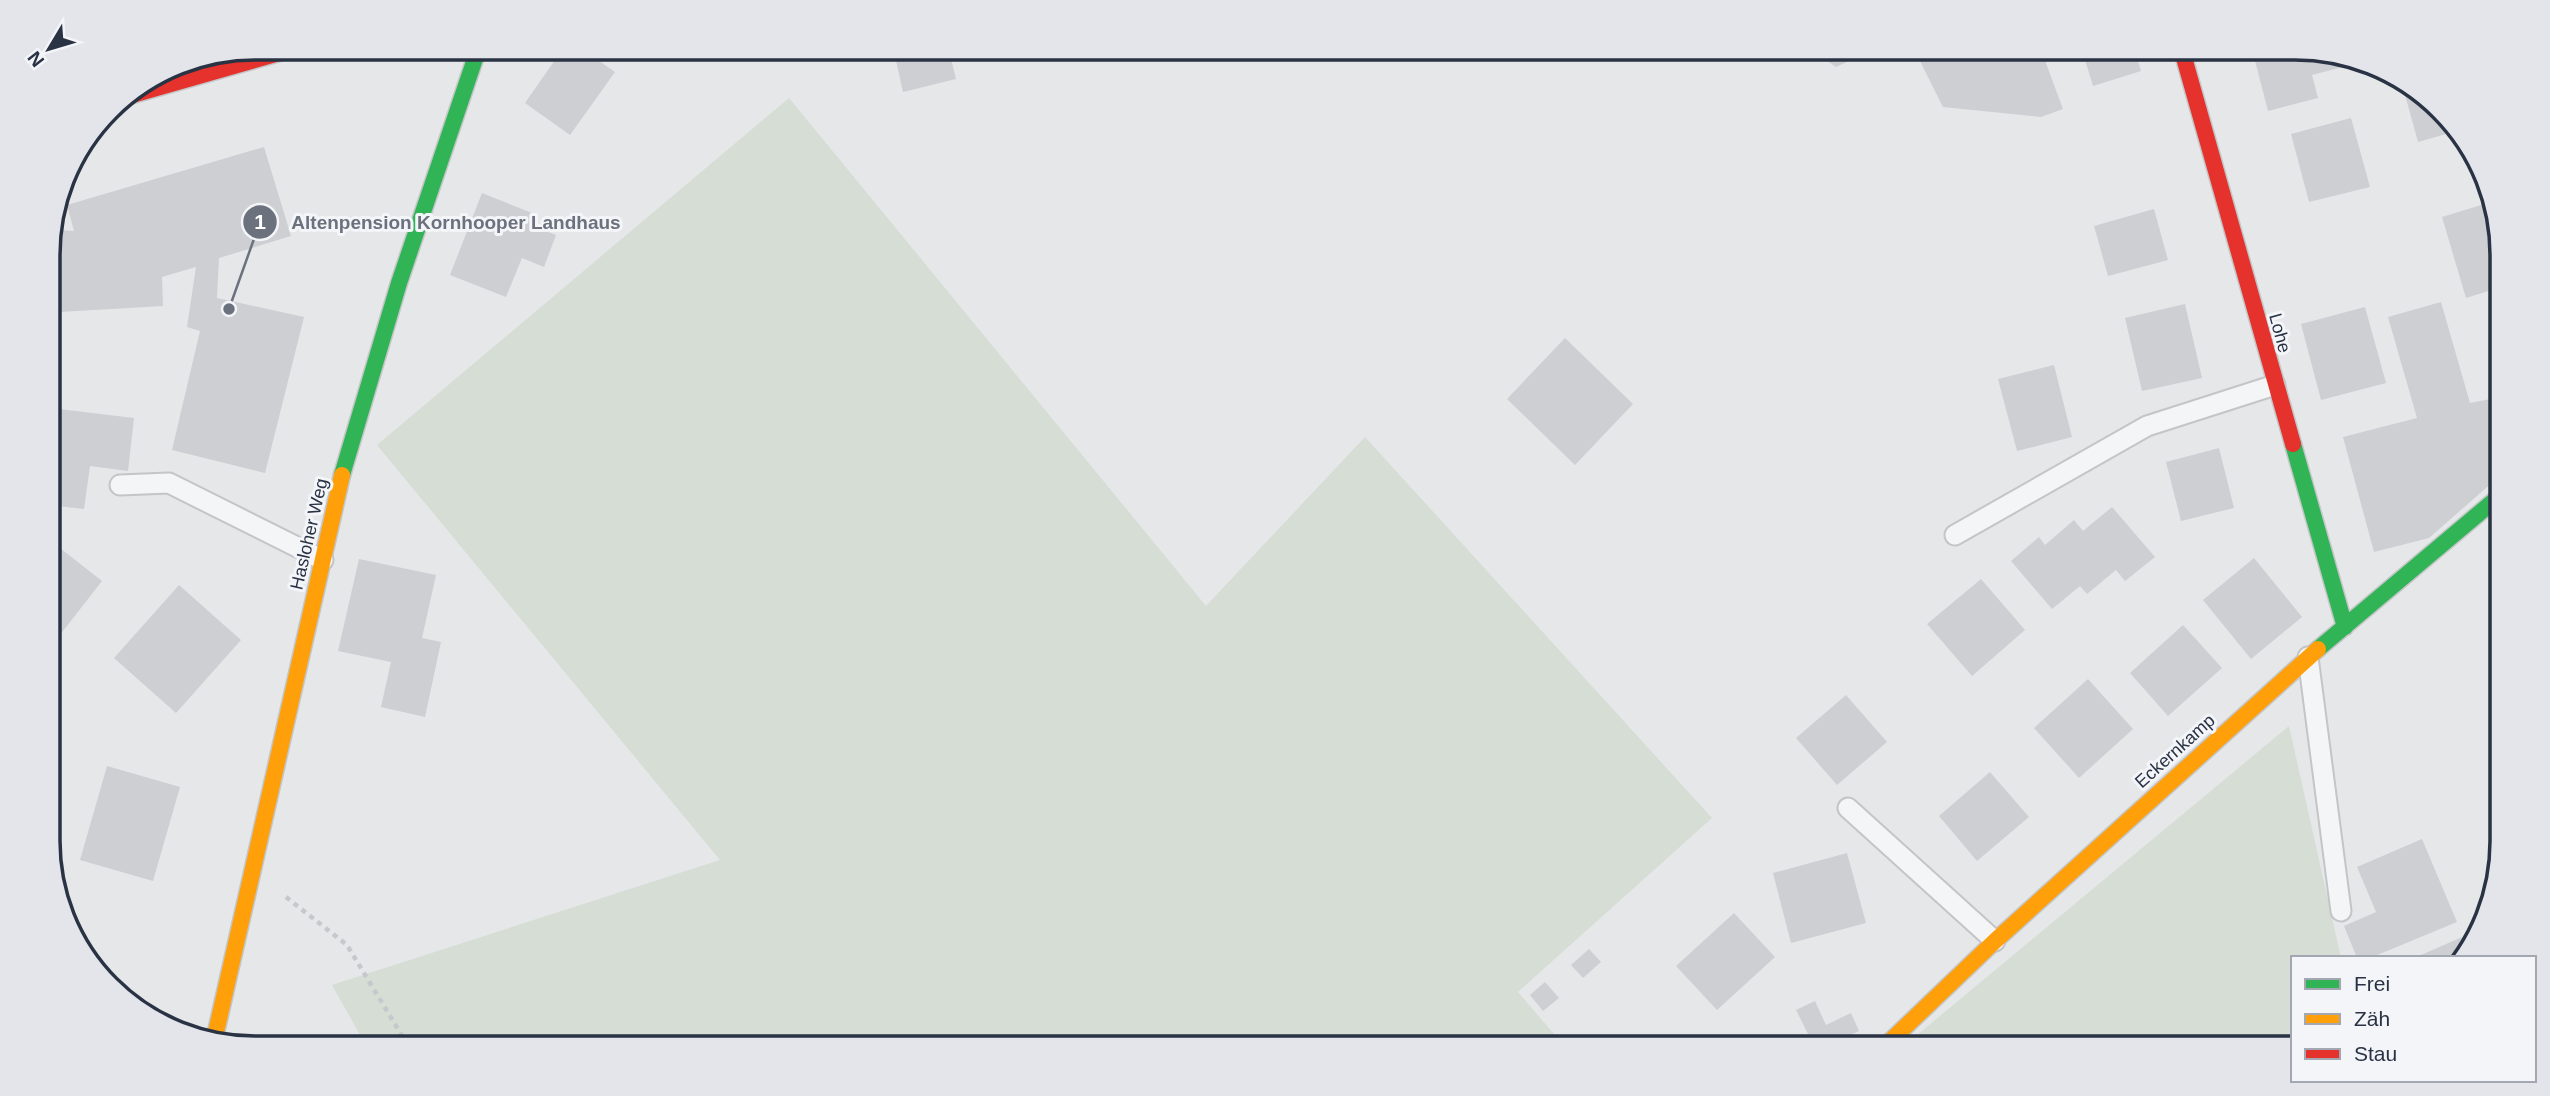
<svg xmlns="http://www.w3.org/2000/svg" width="2550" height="1096" font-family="Arial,sans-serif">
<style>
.green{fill:#d5ddd5}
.building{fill:#cdcfd2}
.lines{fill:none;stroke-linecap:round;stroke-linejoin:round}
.lane-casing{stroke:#c3c5c7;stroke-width:23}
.fast-casing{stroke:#c3c5c7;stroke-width:19}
.slow-casing{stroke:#c3c5c7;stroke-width:19}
.jam-casing{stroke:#c3c5c7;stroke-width:19}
.path{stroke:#c6c8cc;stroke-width:4.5;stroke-dasharray:5 5;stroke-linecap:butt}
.lane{stroke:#f4f5f6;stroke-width:19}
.fast{stroke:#30b455;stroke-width:16}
.slow{stroke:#ff9f0a;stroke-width:16}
.jam{stroke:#e5322d;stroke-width:16}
.labels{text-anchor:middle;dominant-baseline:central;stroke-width:6;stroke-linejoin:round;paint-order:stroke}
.street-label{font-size:18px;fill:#2a3344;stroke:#f3f5f9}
.rim{fill:none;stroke:#2a3344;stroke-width:3.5}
.leader{fill:none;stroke:#6b727e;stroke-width:2.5}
.callout-dot{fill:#6b727e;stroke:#f3f5f9;stroke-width:2.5}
.mark-label{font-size:21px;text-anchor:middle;font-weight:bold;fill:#fff}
.callout-label{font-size:19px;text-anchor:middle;font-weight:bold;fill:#6b727e;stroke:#f3f5f9;stroke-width:6;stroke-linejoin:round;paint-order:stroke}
</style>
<rect width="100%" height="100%" fill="#e5e7e9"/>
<path class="green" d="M789 98 1206 606 1365 437 1712 818 1518 992 1566 1048 368 1049 332 985 720 860 377 445Z
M2289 726 2341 958H2293V1048H1908L1905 1045Z"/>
<path class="building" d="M564 47H579L615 72 570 135 525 103Z
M893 47H948L956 79 903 92Z
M1807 47H1879L1836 67Z
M1913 47H2040L2063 109 2041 117 1943 107Z
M2081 47H2134L2141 71 2093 86Z
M2275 47H2295L2357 59 2358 63 2312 75 2318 98 2268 111 2253 53Z
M2402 84 2460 128V130L2418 142Z
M2351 118 2370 187 2309 202 2291 134Z
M264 147 291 236 219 258 217 298 304 317 265 473 172 450 200 331 187 327 196 267 162 277 163 306 59 312 52 391H48V253L56 254 59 230 74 231 67 205Z
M482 193 537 215 533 226 556 235 544 267 522 258 506 297 450 275Z
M2491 202 2501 227V287L2466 298 2442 217Z
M2154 209 2168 260 2108 276 2094 226Z
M2441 302 2470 403 2501 397 2502 474 2429 538 2374 552 2343 437 2417 418 2388 317Z
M2185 304 2202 378 2142 391 2125 318Z
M2365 307 2386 383 2321 400 2301 324Z
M1565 338 1633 404 1575 465 1507 399Z
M2054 365 2072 437 2017 451 1998 379Z
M59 409 134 418 128 471 90 466 84 509 48 505V445L54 446Z
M2219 448 2234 508 2181 521 2166 462Z
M2112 507 2155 557 2125 581 2116 570 2087 594 2080 586 2052 609 2011 561 2039 537 2045 545 2074 520 2083 531Z
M51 541 102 581 49 649 48 545Z
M2254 558 2302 617 2251 659 2203 600Z
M359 559 436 575 422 638 441 642 425 717 381 707 391 662 338 651Z
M1981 579 2025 630 1972 676 1927 624Z
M2502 581V609L2489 599Z
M179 585 241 640 176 713 114 658Z
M2183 625 2222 668 2168 716 2130 673Z
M2088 679 2133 729 2079 778 2034 728Z
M1846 695 1887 742 1837 785 1796 738Z
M107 766 180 787 153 881 80 860Z
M1990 772 2029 817 1977 861 1939 816Z
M2422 839 2457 922 2370 958H2357L2344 926 2376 912 2357 867Z
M1847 853 1866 923 1791 943 1773 873Z
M1734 913 1775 957 1717 1010 1676 966Z
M2483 928 2465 958H2414Z
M1589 949 1601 962 1583 978 1571 965Z
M1545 982 1559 998 1543 1011 1530 995Z
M1815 1001 1826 1025 1851 1013 1859 1031 1823 1048H1815L1796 1010Z
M1765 1035 1777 1048H1749Z"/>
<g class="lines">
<g class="lane-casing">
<path id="lane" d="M120 485 169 483 323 560
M1955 535 2147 426 2275 385
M2308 657 2341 911
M1848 808 1995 941"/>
</g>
<g class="fast-casing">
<path id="fast" d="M2293 444 2345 627
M342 475 399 283 479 47
M2318 649 2502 494"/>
</g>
<g class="slow-casing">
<path id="slow" d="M214 1041 342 475
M1883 1048 1995 941 2318 649"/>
</g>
<g class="jam-casing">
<path id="jam" d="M2181 47 2293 444
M118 99 300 47"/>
</g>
<path class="path" d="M286 897 347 945 410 1049"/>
<use href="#lane" class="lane"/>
<use href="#fast" class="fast"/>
<use href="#slow" class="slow"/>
<use href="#jam" class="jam"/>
</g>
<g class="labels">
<g class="street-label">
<text transform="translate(2280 333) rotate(75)">Lohe</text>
<text transform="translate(309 534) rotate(-77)">Hasloher Weg</text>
<text transform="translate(2175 751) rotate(-42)">Eckernkamp</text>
</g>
</g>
<path d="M0 0H2550V1096H0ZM255 60H2295A195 195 0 0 1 2490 255V841A195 195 0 0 1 2295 1036H255A195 195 0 0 1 60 841V255A195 195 0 0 1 255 60Z" fill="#e3e5eb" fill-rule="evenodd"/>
<path class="rim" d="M255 60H2295A195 195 0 0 1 2490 255V841A195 195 0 0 1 2295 1036H255A195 195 0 0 1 60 841V255A195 195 0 0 1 255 60Z"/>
<path class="leader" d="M229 309L260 222"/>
<g class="callout-dot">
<circle cx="229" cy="309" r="7"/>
<circle cx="260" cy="222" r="18"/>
</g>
<g class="mark-label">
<text x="260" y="229">1</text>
</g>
<g class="callout-label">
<text x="456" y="229">Altenpension Kornhooper Landhaus</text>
</g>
<rect x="2291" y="956" width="245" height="126" fill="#f3f5f9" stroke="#a3a7b1" stroke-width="2"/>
<rect x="2305" y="979" width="35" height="10" fill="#30b455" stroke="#a3a7b1" stroke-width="2"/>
<text x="2354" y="991" font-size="21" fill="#2a3344">Frei</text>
<rect x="2305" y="1014" width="35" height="10" fill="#ff9f0a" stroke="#a3a7b1" stroke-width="2"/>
<text x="2354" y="1026" font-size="21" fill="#2a3344">Zäh</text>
<rect x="2305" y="1049" width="35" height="10" fill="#e5322d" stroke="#a3a7b1" stroke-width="2"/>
<text x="2354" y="1061" font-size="21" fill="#2a3344">Stau</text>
<g transform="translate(49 49) rotate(232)" stroke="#f3f5f9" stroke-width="5" paint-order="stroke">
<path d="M0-5L12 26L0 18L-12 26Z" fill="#2a3344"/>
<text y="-10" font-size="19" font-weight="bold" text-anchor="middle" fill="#2a3344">N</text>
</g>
</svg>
